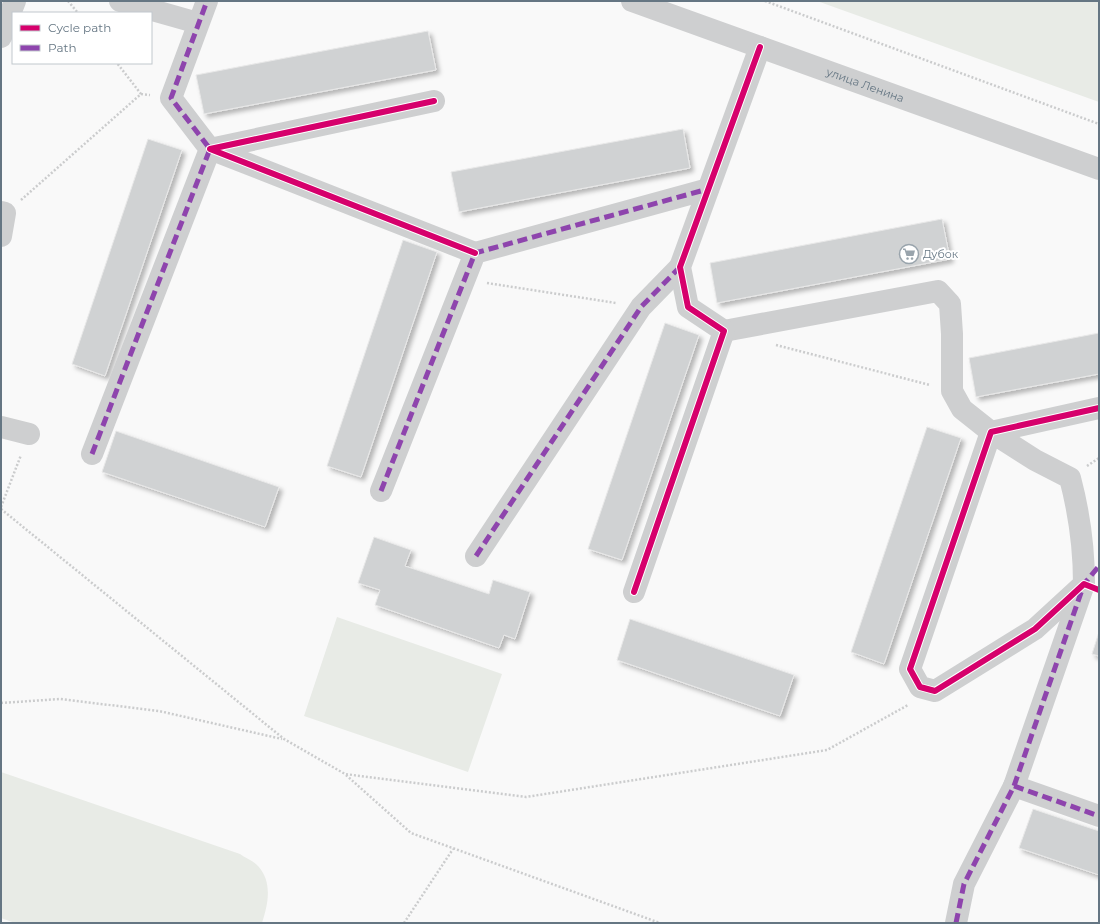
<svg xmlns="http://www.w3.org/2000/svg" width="1100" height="924" font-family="Montserrat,sans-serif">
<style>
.green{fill:#e8ebe6}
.building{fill:#d0d2d3;stroke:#e8e8e8;filter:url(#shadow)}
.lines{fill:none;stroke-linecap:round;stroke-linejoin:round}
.path{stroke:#cbcccd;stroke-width:2.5;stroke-dasharray:2 2;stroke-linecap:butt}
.minor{stroke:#cecfd0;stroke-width:22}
.quiet{stroke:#8e44ad;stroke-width:5;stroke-dasharray:10 5;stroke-linecap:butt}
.cycleway-casing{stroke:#fff;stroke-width:8}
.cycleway{stroke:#d6006c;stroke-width:6}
.labels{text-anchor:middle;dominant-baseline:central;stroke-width:4;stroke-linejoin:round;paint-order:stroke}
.street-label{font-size:11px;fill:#657683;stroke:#fff}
.poi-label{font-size:11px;fill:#657683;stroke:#fff;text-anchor:start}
</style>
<defs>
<filter id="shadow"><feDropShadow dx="3.5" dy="3.5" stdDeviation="2" flood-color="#0004"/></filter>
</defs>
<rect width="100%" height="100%" fill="#f9f9f9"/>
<path class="green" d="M817 1H1099V102Z
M337 617 502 674 468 772 304 716Z
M1 772 240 854C245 858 254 861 258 866 273 882 268 905 262 923H15L1 918Z"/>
<path class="building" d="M428 31 436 70 204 114 196 75Z
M683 129 690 168 459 212 451 172Z
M148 139 182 150 105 376 72 364Z
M942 219 950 259 717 303 710 263Z
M403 240 437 252 361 477 327 466Z
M665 323 699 335 622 560 588 549Z
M1099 333V374L976 397 969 358Z
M927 427 961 438 884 664 851 652Z
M116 431 279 487 265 527 102 472Z
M374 537 411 550 405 566 489 594 493 580 530 592 515 639 504 635 499 648 375 605 380 590 358 583Z
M630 619 794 675 780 716 617 660Z
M1099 632V656L1092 654Z
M1033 809 1099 831V875L1019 848Z"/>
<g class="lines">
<path class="path" d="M68 1 78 13
M765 1 1099 124
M141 94 150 95
M21 200 141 94 117 63
M487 283 616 303
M776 345 930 385
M1087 466 1099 458
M1 507 21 455
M1 509 284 739 345 774 526 797 827 750 908 705
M1 703 60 699 159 711 282 739
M346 775 411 833 660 923
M404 923 453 849"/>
<g class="minor">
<path d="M120 1 198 23"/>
<path id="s1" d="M632 1 1099 169"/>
<path d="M1 37 15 1"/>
<path d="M434 101 210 149 475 253"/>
<path d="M1 212 5 213 1 236"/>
<path d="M724 331 938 291 950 304 952 334V391L962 409 991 432 1035 460 1070 478C1079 512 1084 549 1084 584L1035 629 935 691 920 687 910 669 991 432 1099 408"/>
<path d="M1 427 29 434"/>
<path d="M92 454 210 149 171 98 207 1"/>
<path d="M381 491 475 253 708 189"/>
<path d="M476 556 641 307 680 267"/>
<path d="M634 592 724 331 688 307 680 267 760 47"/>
<path d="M1014 786 1099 816"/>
<path d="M956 923 964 884 1014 786 1083 587"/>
</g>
<path class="quiet" d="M92 454 210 149 171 98 207 1
M381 491 475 253 708 189
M476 556 641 307 680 267
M1014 786 1099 816
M956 923 964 884 1014 786 1084 584 1099 566"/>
<g class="cycleway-casing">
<path id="cycleway" d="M434 101 210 149 475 253
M1099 408 991 432 910 669 920 687 935 691 1035 629 1084 584 1099 590
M634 592 724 331 688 307 680 267 760 47"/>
</g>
<use href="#cycleway" class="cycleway"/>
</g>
<defs>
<g id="supermarket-ring" transform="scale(1)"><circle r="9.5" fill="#fff" stroke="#99a4ac" stroke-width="1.5"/><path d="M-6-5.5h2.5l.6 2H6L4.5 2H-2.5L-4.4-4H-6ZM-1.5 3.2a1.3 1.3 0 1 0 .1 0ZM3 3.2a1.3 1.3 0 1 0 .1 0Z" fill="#99a4ac"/></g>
</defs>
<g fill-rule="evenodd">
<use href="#supermarket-ring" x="909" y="254"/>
</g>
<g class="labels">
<g class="street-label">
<text stroke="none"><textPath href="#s1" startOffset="248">улица Ленина</textPath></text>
</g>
<g class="poi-label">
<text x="923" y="254">Дубок</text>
</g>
</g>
<rect width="1100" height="924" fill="none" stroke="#657683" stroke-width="4"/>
<rect x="12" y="12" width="140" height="52" fill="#ffffff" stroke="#c1c8cd"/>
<rect x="20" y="25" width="20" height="6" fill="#d6006c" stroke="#c1c8cd"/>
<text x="48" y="32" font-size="12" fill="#657683">Cycle path</text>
<rect x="20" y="45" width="20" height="6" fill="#8e44ad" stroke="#c1c8cd"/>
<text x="48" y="52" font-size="12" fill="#657683">Path</text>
</svg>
